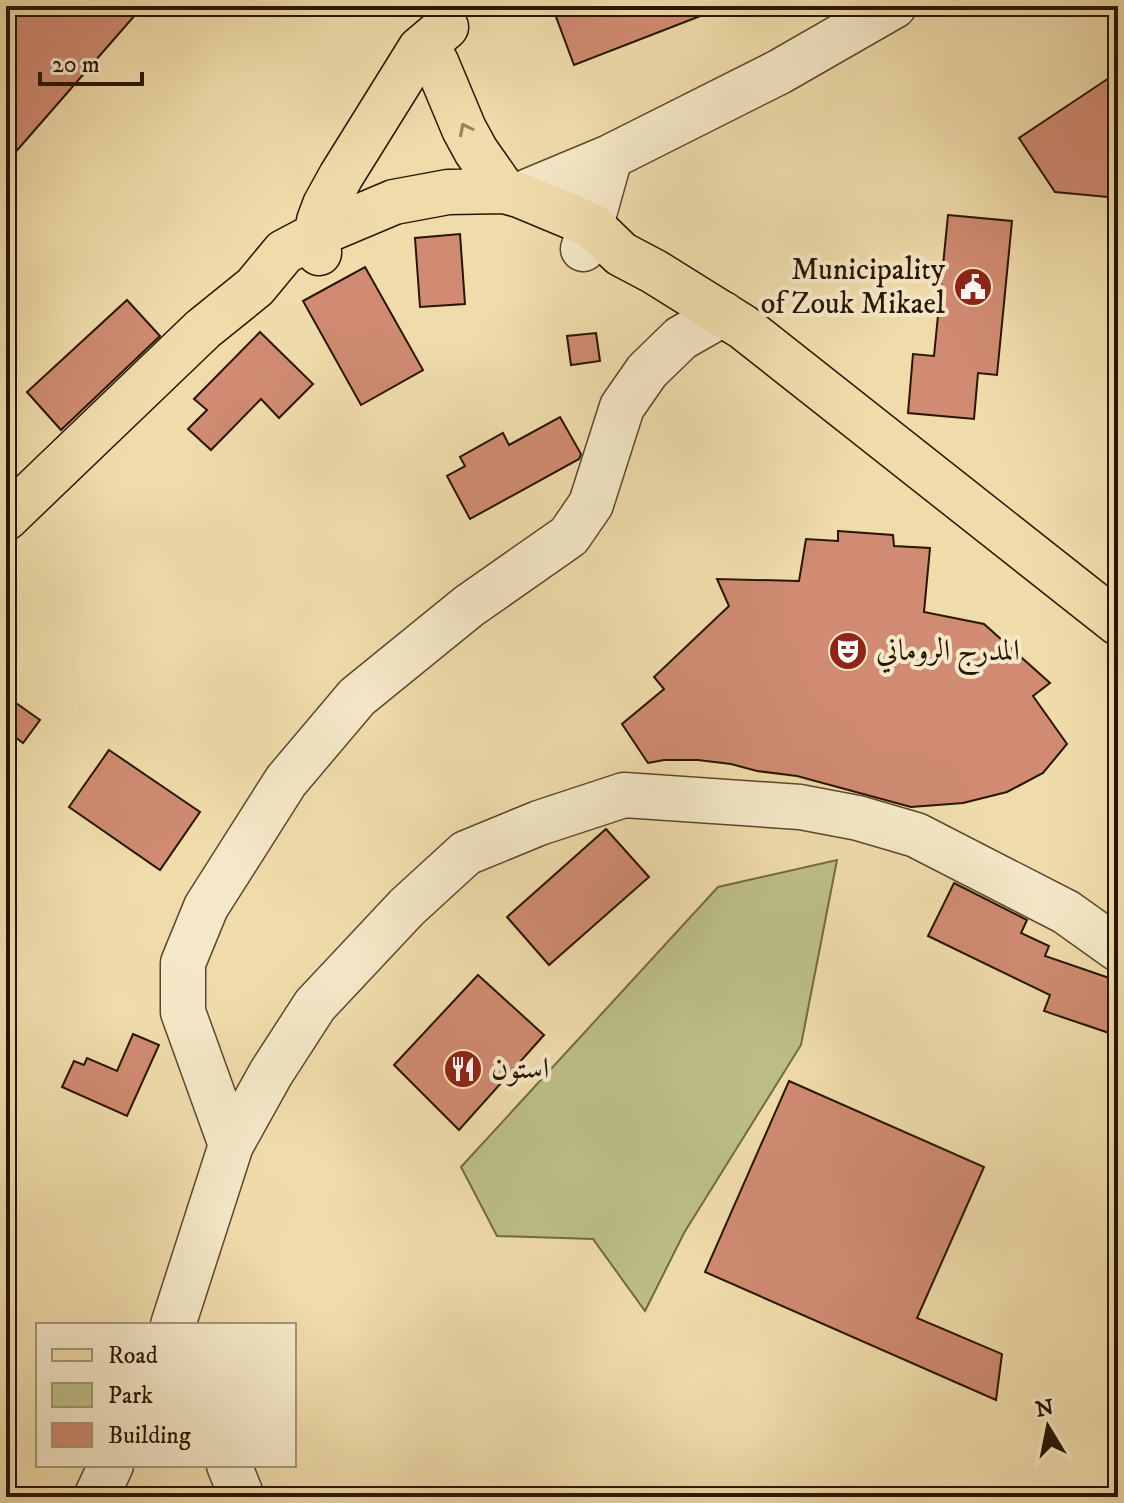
<svg xmlns="http://www.w3.org/2000/svg" width="1124" height="1503" font-family="'IM FELL DW Pica',Amiri,serif">
<style>
.green{fill:#bdbf87;stroke:#726a44;stroke-width:2}
.building{fill:#d08b72;stroke:#281600;stroke-width:2}
.lines{fill:none;stroke-linecap:round;stroke-linejoin:round}
.minor-casing{stroke:#5a482b;stroke-width:47}
.major-casing{stroke:#281600;stroke-width:47}
.minor{stroke:#f5e8c8;stroke-width:44}
.major{stroke:#f0dcab;stroke-width:44}
.oneway{stroke:#96835e}
.labels{text-anchor:middle;dominant-baseline:central;stroke-width:8;stroke-linejoin:round;paint-order:stroke}
.poi-label{font-size:30px;fill:#281600;stroke:#f5e8c8;text-anchor:start}
</style>
<rect width="100%" height="100%" fill="#f0dcab"/>
<filter id="stains"><feTurbulence type="fractalNoise" baseFrequency=".0025" numOctaves="4"/><feColorMatrix values="0 0 0 0 .2 0 0 0 0 .09 0 0 0 0 .02 0 0 0 .5 -.17"/></filter>
<radialGradient id="worn" r=".72"><stop offset=".6" stop-color="#630" stop-opacity="0"/><stop offset="1" stop-color="#630" stop-opacity=".3"/></radialGradient>
<path class="green" d="M837 860 801 1045 684 1233 645 1311 593 1239 497 1236 461 1167 718 887Z"/>
<path class="building" d="M6 6H143L6 163Z
M552 6H721V8L574 65Z
M1118 72V198L1055 192 1019 138Z
M948 215 1012 221 997 375 978 373 974 419 908 413 913 354 934 356Z
M460 234 465 304 420 307 415 238Z
M365 267 423 370 361 405 303 301Z
M127 300 160 336 61 430 27 392Z
M260 332 313 384 279 418 261 399 211 450 188 429 207 410 194 399Z
M596 333 600 361 571 365 567 336Z
M560 417 581 454 579 459 470 519 447 476 465 466 460 457 503 433 509 445Z
M838 531 893 535 894 546 930 548 924 612 984 624 1050 683 1033 696 1067 744 1043 773 1007 792 963 803 911 807 797 776 757 771 731 764 698 760H664L648 763 622 724 664 689 654 677 729 606 717 579 799 581 806 539 838 541Z
M6 696 40 720 23 743 6 730Z
M109 750 200 812 160 870 69 807Z
M606 829 649 877 549 965 507 917Z
M954 883 1027 920 1021 933 1049 946 1045 956 1118 981V1036L1044 1011 1050 995 928 936Z
M478 975 544 1035 459 1130 394 1065Z
M133 1034 159 1045 127 1116 62 1087 74 1061 84 1065 87 1058 117 1071Z
M789 1081 984 1167 917 1318 1002 1354 996 1400 705 1272Z"/>
<g class="lines">
<g class="minor-casing">
<path id="minor" d="M519 195 610 157 779 72 894 6
M583 249 591 225 610 157
M231 1145 183 1012V963L206 907 286 781 357 697 469 606 569 536 591 504 622 407 647 371 681 338 723 314
M173 1325 231 1145 271 1073 315 1005 407 907 466 853 539 823 624 795 800 807 858 818 916 835 1066 912 1118 949
M229 1465 242 1497
M96 1497 111 1465"/>
</g>
<g class="major-casing">
<path id="major" d="M436 62 464 129 476 151 504 191
M319 253 318 234 319 221 325 205 341 176 420 49 446 27
M6 518 203 329 255 287 284 252 318 234 394 202 448 192 504 191 519 195 591 225 621 254 655 272 743 327 1118 623"/>
</g>
<use href="#minor" class="minor"/>
<use href="#major" class="major"/>
</g>
<defs><path id="oneway-chevron" d="M-2-3.5L2.5 0L-2 3.5" fill="none" stroke-width="1.6" stroke-linecap="round" stroke-linejoin="round" transform="scale(2)"/></defs>
<use class="oneway" href="#oneway-chevron" transform="translate(465 129) rotate(-117)"/>
<defs>
<g id="civic-disc" transform="scale(2)"><circle r="9.5" fill="#8f2418" stroke="#f5e8c8"/><path d="M-.6-6.5H3V-4.5H.6V-3L4-1V1h2V6H-6V1h2V-1L-.6-3ZM-1.2 2.5V6h2.4V2.5Z" fill="#fff"/></g>
<g id="theatre-disc" transform="scale(2)"><circle r="9.5" fill="#8f2418" stroke="#f5e8c8"/><path d="M-5-5.5Q0-4 5-5.5V0Q5 5 0 6Q-5 5-5 0ZM-3.3-2.5H-1v1.5H-3.3ZM1-2.5H3.3v1.5H1ZM-2.8 1Q0 5.5 2.8 1Z" fill="#fff"/></g>
<g id="restaurant-disc" transform="scale(2)"><circle r="9.5" fill="#8f2418" stroke="#f5e8c8"/><path d="M-5-6h1v4h1v-4h1v4h1v-4h1v5L-1.5 .5V6h-2V.5L-5-1ZM5-6V6H3V1.5H1.5Q1.5-4 5-6Z" fill="#fff"/></g>
</defs>
<g fill-rule="evenodd">
<use href="#civic-disc" x="973" y="287"/>
<use href="#theatre-disc" x="848" y="651"/>
<use href="#restaurant-disc" x="463" y="1069"/>
</g>
<g class="labels">
<g class="poi-label">
<text x="945" y="270" text-anchor="end">Municipality<tspan x="945" dy="34">of Zouk Mikael</tspan></text>
<text x="876" y="651">المدرج الروماني</text>
<text x="491" y="1069">استون</text>
</g>
</g>
<rect width="1124" height="1503" fill="none" stroke="#f0dcab" stroke-width="32"/>
<rect x="8" y="8" width="1108" height="1487" fill="none" stroke="#281600" stroke-width="4"/>
<rect x="16" y="16" width="1092" height="1471" fill="none" stroke="#281600" stroke-width="2"/>
<rect x="36" y="1323" width="260" height="144" fill="#f5e8c8" stroke="#a39478" stroke-width="2"/>
<rect x="52" y="1349" width="40" height="12" fill="#f0dcab" stroke="#a39478" stroke-width="2"/>
<text x="108" y="1363" font-size="24" fill="#281600">Road</text>
<rect x="52" y="1383" width="40" height="24" fill="#bdbf87" stroke="#a39478" stroke-width="2"/>
<text x="108" y="1403" font-size="24" fill="#281600">Park</text>
<rect x="52" y="1423" width="40" height="24" fill="#d08b72" stroke="#a39478" stroke-width="2"/>
<text x="108" y="1443" font-size="24" fill="#281600">Building</text>
<g transform="translate(1048 1427) rotate(350)" stroke="#f5e8c8" stroke-width="6" paint-order="stroke">
<path d="M0-6L14 30L0 20L-14 30Z" fill="#281600"/>
<text y="-12" font-size="22" font-weight="bold" text-anchor="middle" fill="#281600">N</text>
</g>
<path d="M40 72v12h102v-12" fill="none" stroke="#281600" stroke-width="4"/>
<text x="52" y="72" font-size="24" fill="#281600" stroke="#f5e8c8" stroke-width="6" paint-order="stroke">20 m</text>
<rect width="100%" height="100%" filter="url(#stains)"/>
<rect width="100%" height="100%" fill="url(#worn)"/>
</svg>
